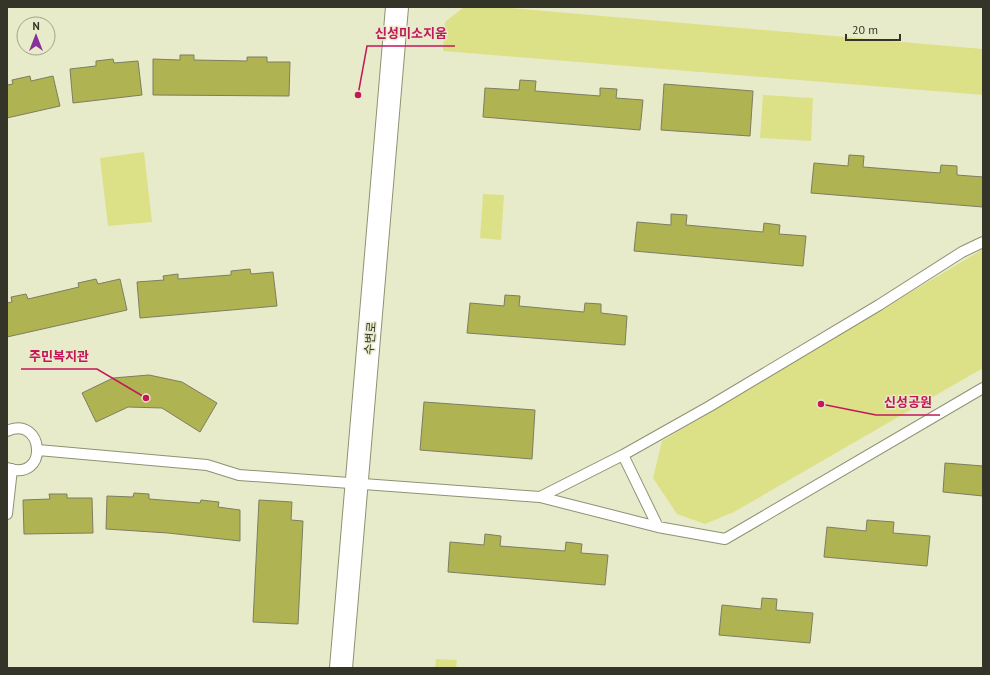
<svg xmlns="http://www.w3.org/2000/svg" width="990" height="675" font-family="'PT Sans','Noto Sans KR',sans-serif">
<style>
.green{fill:#dce187}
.building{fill:#b0b351;stroke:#7c7e60}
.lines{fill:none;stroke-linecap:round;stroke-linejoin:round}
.lane-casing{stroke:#8f9173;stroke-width:12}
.secondary-casing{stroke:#8f9173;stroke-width:24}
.lane{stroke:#fff;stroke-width:10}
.secondary{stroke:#fff;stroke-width:22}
.labels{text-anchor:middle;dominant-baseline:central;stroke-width:3;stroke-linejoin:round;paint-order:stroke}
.street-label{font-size:12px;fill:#343528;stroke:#e8ebca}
.leader{fill:none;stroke:#c2185b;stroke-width:1.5}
.callout-dot{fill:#c2185b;stroke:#e8ebca;stroke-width:1.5}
.callout-label{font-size:13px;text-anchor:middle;font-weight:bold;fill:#c2185b;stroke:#e8ebca;stroke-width:3;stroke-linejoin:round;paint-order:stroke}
</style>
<rect width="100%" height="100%" fill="#e8ebca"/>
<path class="green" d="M464 7H498L983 49V95L443 51 445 22Z
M763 95 813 98 811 141 760 138Z
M144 152 152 222 108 226 100 158Z
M483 194 504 195 501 240 480 238Z
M983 249V368L734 512 705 524 677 514 653 478 662 441Z
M436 659 457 660 456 668H435Z"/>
<path class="building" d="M180 55H194V60L247 61V57H267V62H290L289 96 153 95V59L180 60Z
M113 59 114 63 138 61 142 95 73 103 70 69 96 66V61Z
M30 76 31 81 53 76 60 106 7 118V85L13 84 12 80Z
M520 80 536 81 535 91 600 96V88L617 89 616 98 643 100 640 130 483 117 485 88 519 90Z
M664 84 753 91 750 136 661 130Z
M849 155 864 156 863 167 940 173 941 165 957 166V175L983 177V207L811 193 814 163 848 166Z
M671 214 687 215 686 225 763 232 764 223 780 225 779 234 806 236 803 266 634 251 637 222 671 225Z
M250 269 251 274 273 272 277 306 140 318 137 282 164 280 163 276 178 274V279L231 275V271Z
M96 279 98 284 120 279 127 310 7 337V303L12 302 11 297 26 294 28 299 79 287 78 283Z
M505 295 520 296 519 306 584 312 585 303 601 304V313L627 316 625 345 467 333 470 303 504 306Z
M149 375 182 382 217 403 200 432 162 408 128 407 96 422 82 393 113 378Z
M424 402 535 410 532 459 420 450Z
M945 463 983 466V496L943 492Z
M134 493 149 494V499L200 503 201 500 219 502 218 507 240 510V541L168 533 106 529 107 496 133 497Z
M49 494H67V498H92L93 533 24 534 23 500 50 499Z
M259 500 292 502 291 520 303 521 298 624 253 622Z
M867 520 894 522 893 533 930 536 927 566 824 557 827 527 866 531Z
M485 534 501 536 500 546 565 551 566 542 582 544 581 553 608 555 605 585 448 572 450 542 484 545Z
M762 598 777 599 776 610 813 613 810 643 719 635 722 605 761 609Z"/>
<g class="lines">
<g class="lane-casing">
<path id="lane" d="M7 431C44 414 50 483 7 468
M38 450 207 465 239 475 540 497 623 455 710 406 879 305 962 252 983 242
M623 455 658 527 725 539 983 388
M540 497 658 527
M7 514 12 469"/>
</g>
<g class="secondary-casing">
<path id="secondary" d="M341 668 397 7"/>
</g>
<use href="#lane" class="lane"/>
<use href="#secondary" class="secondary"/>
</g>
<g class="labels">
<g class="street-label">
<text transform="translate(370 338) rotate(-85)">수변로</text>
</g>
</g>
<path class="leader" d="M358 95L367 46H455M146 398L97 369H21M821 404L876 415H940"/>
<g class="callout-dot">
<circle cx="358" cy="95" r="4"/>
<circle cx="146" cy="398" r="4"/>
<circle cx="821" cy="404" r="4"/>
</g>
<g class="callout-label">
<text x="411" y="38">신성미소지움</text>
<text x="59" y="361">주민복지관</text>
<text x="908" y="407">신성공원</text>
</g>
<rect width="990" height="675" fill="none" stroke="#343528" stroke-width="16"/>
<g transform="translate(36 36)"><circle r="19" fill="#e8ebca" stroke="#a0a289"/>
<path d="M0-3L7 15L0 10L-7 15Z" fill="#8a309c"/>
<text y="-6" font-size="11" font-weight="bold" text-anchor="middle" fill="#343528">N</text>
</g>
<path d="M846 34v6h54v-6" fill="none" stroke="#343528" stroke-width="2"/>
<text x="852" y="34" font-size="12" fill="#343528" stroke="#e8ebca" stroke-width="3" paint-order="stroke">20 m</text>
</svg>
